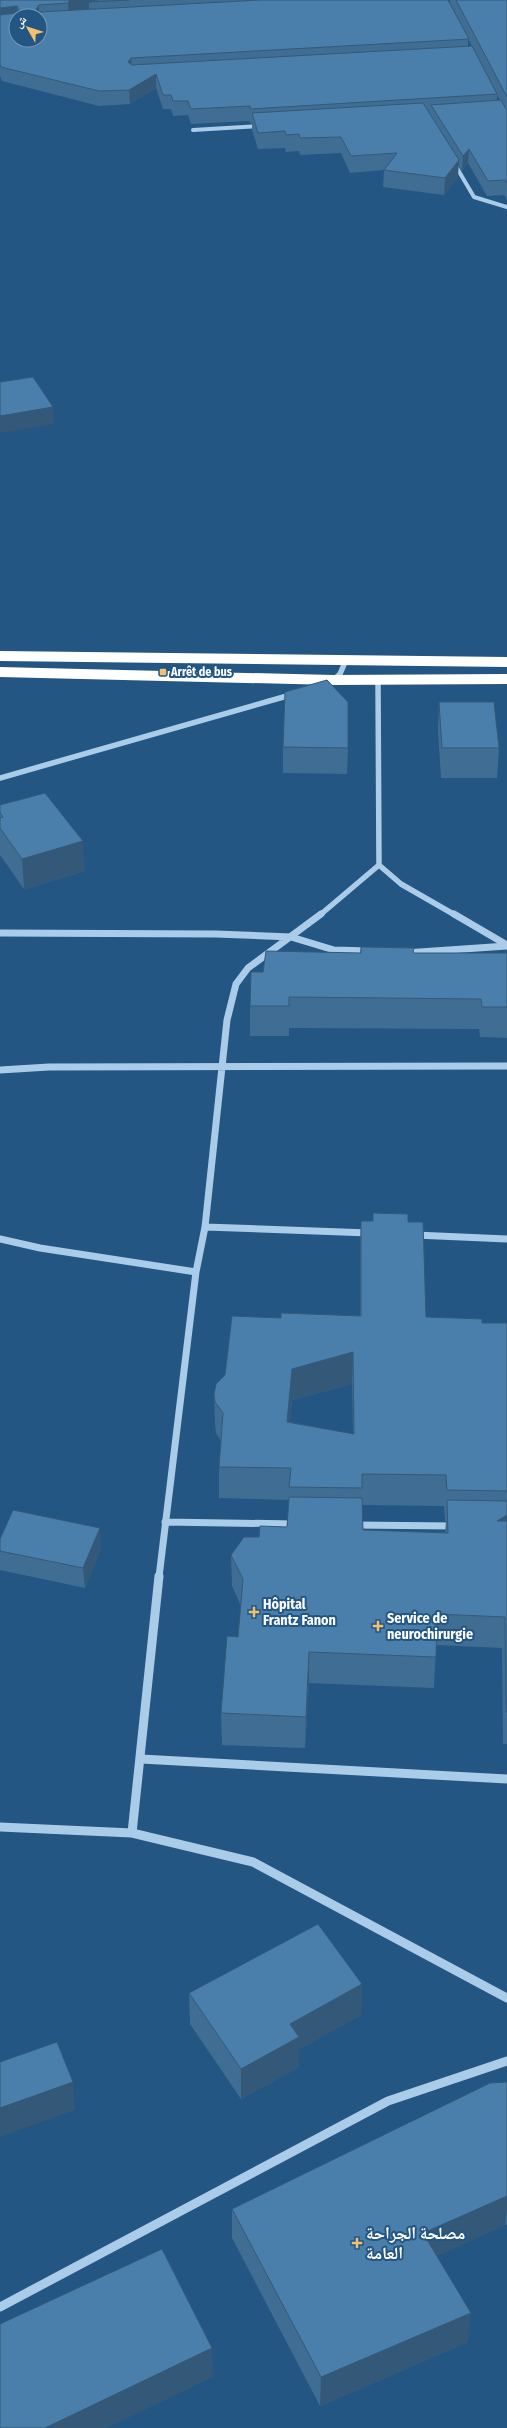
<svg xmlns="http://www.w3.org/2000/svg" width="507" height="2428" font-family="'Fira Sans Condensed','Noto Naskh Arabic',sans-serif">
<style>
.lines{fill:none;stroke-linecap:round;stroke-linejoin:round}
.minor-far3{stroke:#abcce8;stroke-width:4}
.minor-far2{stroke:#abcce8;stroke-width:5.5}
.minor-far1{stroke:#abcce8;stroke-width:7}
.minor{stroke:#abcce8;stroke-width:9}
.highway{stroke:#fff;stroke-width:10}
.wall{fill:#406d93;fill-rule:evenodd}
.shaded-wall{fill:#345978}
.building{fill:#4b7fab;stroke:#345978;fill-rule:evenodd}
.poi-dot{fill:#f3c16e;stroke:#235683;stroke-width:1.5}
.labels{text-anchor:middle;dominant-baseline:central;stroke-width:4;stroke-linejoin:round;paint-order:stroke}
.far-poi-label{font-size:12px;font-weight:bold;fill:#fff;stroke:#235683;text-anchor:start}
.poi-label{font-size:14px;font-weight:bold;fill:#fff;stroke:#235683;text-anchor:start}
.near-poi-label{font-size:17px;font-weight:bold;fill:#fff;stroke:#235683;text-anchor:start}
</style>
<rect width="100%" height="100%" fill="#235683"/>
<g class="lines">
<path class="minor-far3" d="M193 130 261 126
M454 163 474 197 507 207"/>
<path class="minor-far2" d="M378 679 379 865 401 884 455 915
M332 681 340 674 346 660
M0 778 294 694
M320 915 379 865"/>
<path class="minor-far1" d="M454 914 507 945
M0 933 216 934 291 937 334 950 369 951
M405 953 507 946
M0 1070 49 1067 507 1066
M205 1227 369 1233
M415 1235 507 1239
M0 1239 40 1248 196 1272
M165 1522 295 1524
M353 1525 455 1526
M159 1577 196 1272 205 1227 227 1020 236 984 248 968 321 914"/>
<path class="minor" d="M141 1759 507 1779
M0 1827 132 1833 253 1862 507 1998
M132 1833 159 1576
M0 2307 388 2101 507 2061"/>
<path class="highway" d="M0 656 507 662
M0 672 333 680 507 679"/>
</g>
<path class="wall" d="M0 0H448L450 4V0H507V200L504 195 487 196 468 163 462 171 458 165V177L444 195 383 187 384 170 350 173 341 153 300 155 299 151 286 152 285 148 258 149 252 130V123H250V121L191 124 188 115 173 116 171 109H163L156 88 130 104 99 106 2 81 0 76ZM468 39 472 46H468ZM497 95 500 100 497 101Z
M439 702 499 748 497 778H441L438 731Z
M283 747 348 748 347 774 283 773Z
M0 805 85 871 24 889 0 855Z
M361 947 413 953H507V1038L480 1037 479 1029 289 1028V1036H250V1006L263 972 360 953Z
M361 1221 408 1222 426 1317 482 1323H507V1744H503L502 1648 436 1645 434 1688 309 1683 305 1748 222 1745 221 1713 238 1637 241 1606 232 1586 231 1555 259 1537 287 1527 289 1500 219 1498V1467L221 1441 216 1433 215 1425 214 1394 281 1318 360 1316V1252ZM352 1384 353 1434 290 1422 292 1400ZM362 1505 444 1506 445 1521H446L445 1533 363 1530Z
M0 1539 101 1548 85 1588 0 1570Z
M362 1984 361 2015 299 2049V2067L241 2099 190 2024 189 1993Z
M507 2082V2225H505L436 2256 468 2342 320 2406 232 2238V2209Z"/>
<path class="shaded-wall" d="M70 0H129L89 2V9L69 17 68 3Z
M39 5V16L36 9Z
M17 6V16L0 22V8Z
M131 58 132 73 128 62Z
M156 74V88L130 104 129 90Z
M469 149 468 163 462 171 463 156Z
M459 160 458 177 444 195 445 178Z
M53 407 54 424 0 433V416Z
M83 841 85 871 24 889 22 859Z
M353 1352 352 1384 292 1400 287 1453V1422L292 1369Z
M507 1515V1544L497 1521Z
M100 1528 101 1548 85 1588 83 1568Z
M309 1652V1683L305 1748 306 1717Z
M362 1984 361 2015 299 2049V2067L241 2099V2069L290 2024Z
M73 2082 75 2110 0 2137V2108Z
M507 2196V2209L505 2225 421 2263 423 2233Z
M471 2313 468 2342 320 2406 321 2377Z
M212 2348 213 2377 107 2428H45Z"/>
<path class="building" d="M0 0H70L68 3 39 5 36 9 40 12 260 0H448L469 39 131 58 128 62 132 65 472 46 497 94 250 109V106L191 109 188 101H173L171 95H163L156 74 129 90 99 91 1 67 0 64V15L16 13 19 10 17 6 0 8ZM16 16H40V40H16Z
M98 0H129L89 2Z
M456 0H507V97Z
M501 100 506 109H507V183L505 180 488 181 469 149 463 156 431 105Z
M423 103 459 160 445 178 384 170 397 153 351 156 341 137 300 138 299 134 286 135 285 131 258 133 252 113Z
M33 377 53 407 0 416V382Z
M327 680 348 702V748L283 747 285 692Z
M439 702H494L499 748H442Z
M45 793 83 841 22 859 0 828V818L3 817 0 813V805Z
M361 947 414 948 413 953H507V1007H482L481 999 289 997V1006H250L251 972H263L266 951 361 953Z
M373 1213 408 1214V1222H423L426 1317 482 1319V1323H507V1491L447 1490 446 1475 362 1474V1488L289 1487 291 1468 219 1467 223 1413 215 1402 214 1394 216 1384 225 1375 232 1316 281 1318V1313L361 1316V1221H373ZM353 1352 354 1434 287 1422 292 1369Z
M289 1497 362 1498 363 1530 448 1533 447 1500 507 1501V1515L497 1521H507V1712H506L505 1617 437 1614 436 1657 309 1652 306 1717 221 1713 227 1636 238 1637 243 1579 231 1555 244 1537H259L260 1526 287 1527Z
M13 1510 100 1528 83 1568 0 1551V1539Z
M318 1924 362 1984 290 2024 299 2037 241 2069 189 1993Z
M57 2042 73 2082 0 2108V2062Z
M507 2082V2196L423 2233 471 2313 321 2377 232 2209 490 2083Z
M162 2249 212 2348 45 2428H0V2324Z"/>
<g class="poi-dot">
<rect x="159" y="668" width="8" height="8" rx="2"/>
<path d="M252 1606h4v4h4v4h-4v4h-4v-4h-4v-4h4z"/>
<path d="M376 1620h4v4h4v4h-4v4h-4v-4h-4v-4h4z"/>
<path d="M355 2237h4v4h4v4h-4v4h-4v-4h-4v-4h4z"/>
</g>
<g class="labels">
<g class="far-poi-label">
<text x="171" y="672">Arrêt de bus</text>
</g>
<g class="poi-label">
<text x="263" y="1604">Hôpital<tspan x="263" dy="16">Frantz Fanon</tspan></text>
<text x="387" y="1618">Service de<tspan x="387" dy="16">neurochirurgie</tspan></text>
</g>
<g class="near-poi-label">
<text x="366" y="2233">مصلحة الجراحة<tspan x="366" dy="20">العامة</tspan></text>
</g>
</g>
<g transform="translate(28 28) rotate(309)"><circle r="19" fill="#235683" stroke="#7b9ab5"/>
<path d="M0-3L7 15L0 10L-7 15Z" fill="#f3c16e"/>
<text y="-6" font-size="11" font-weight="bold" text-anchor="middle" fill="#ffffff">ش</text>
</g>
</svg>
